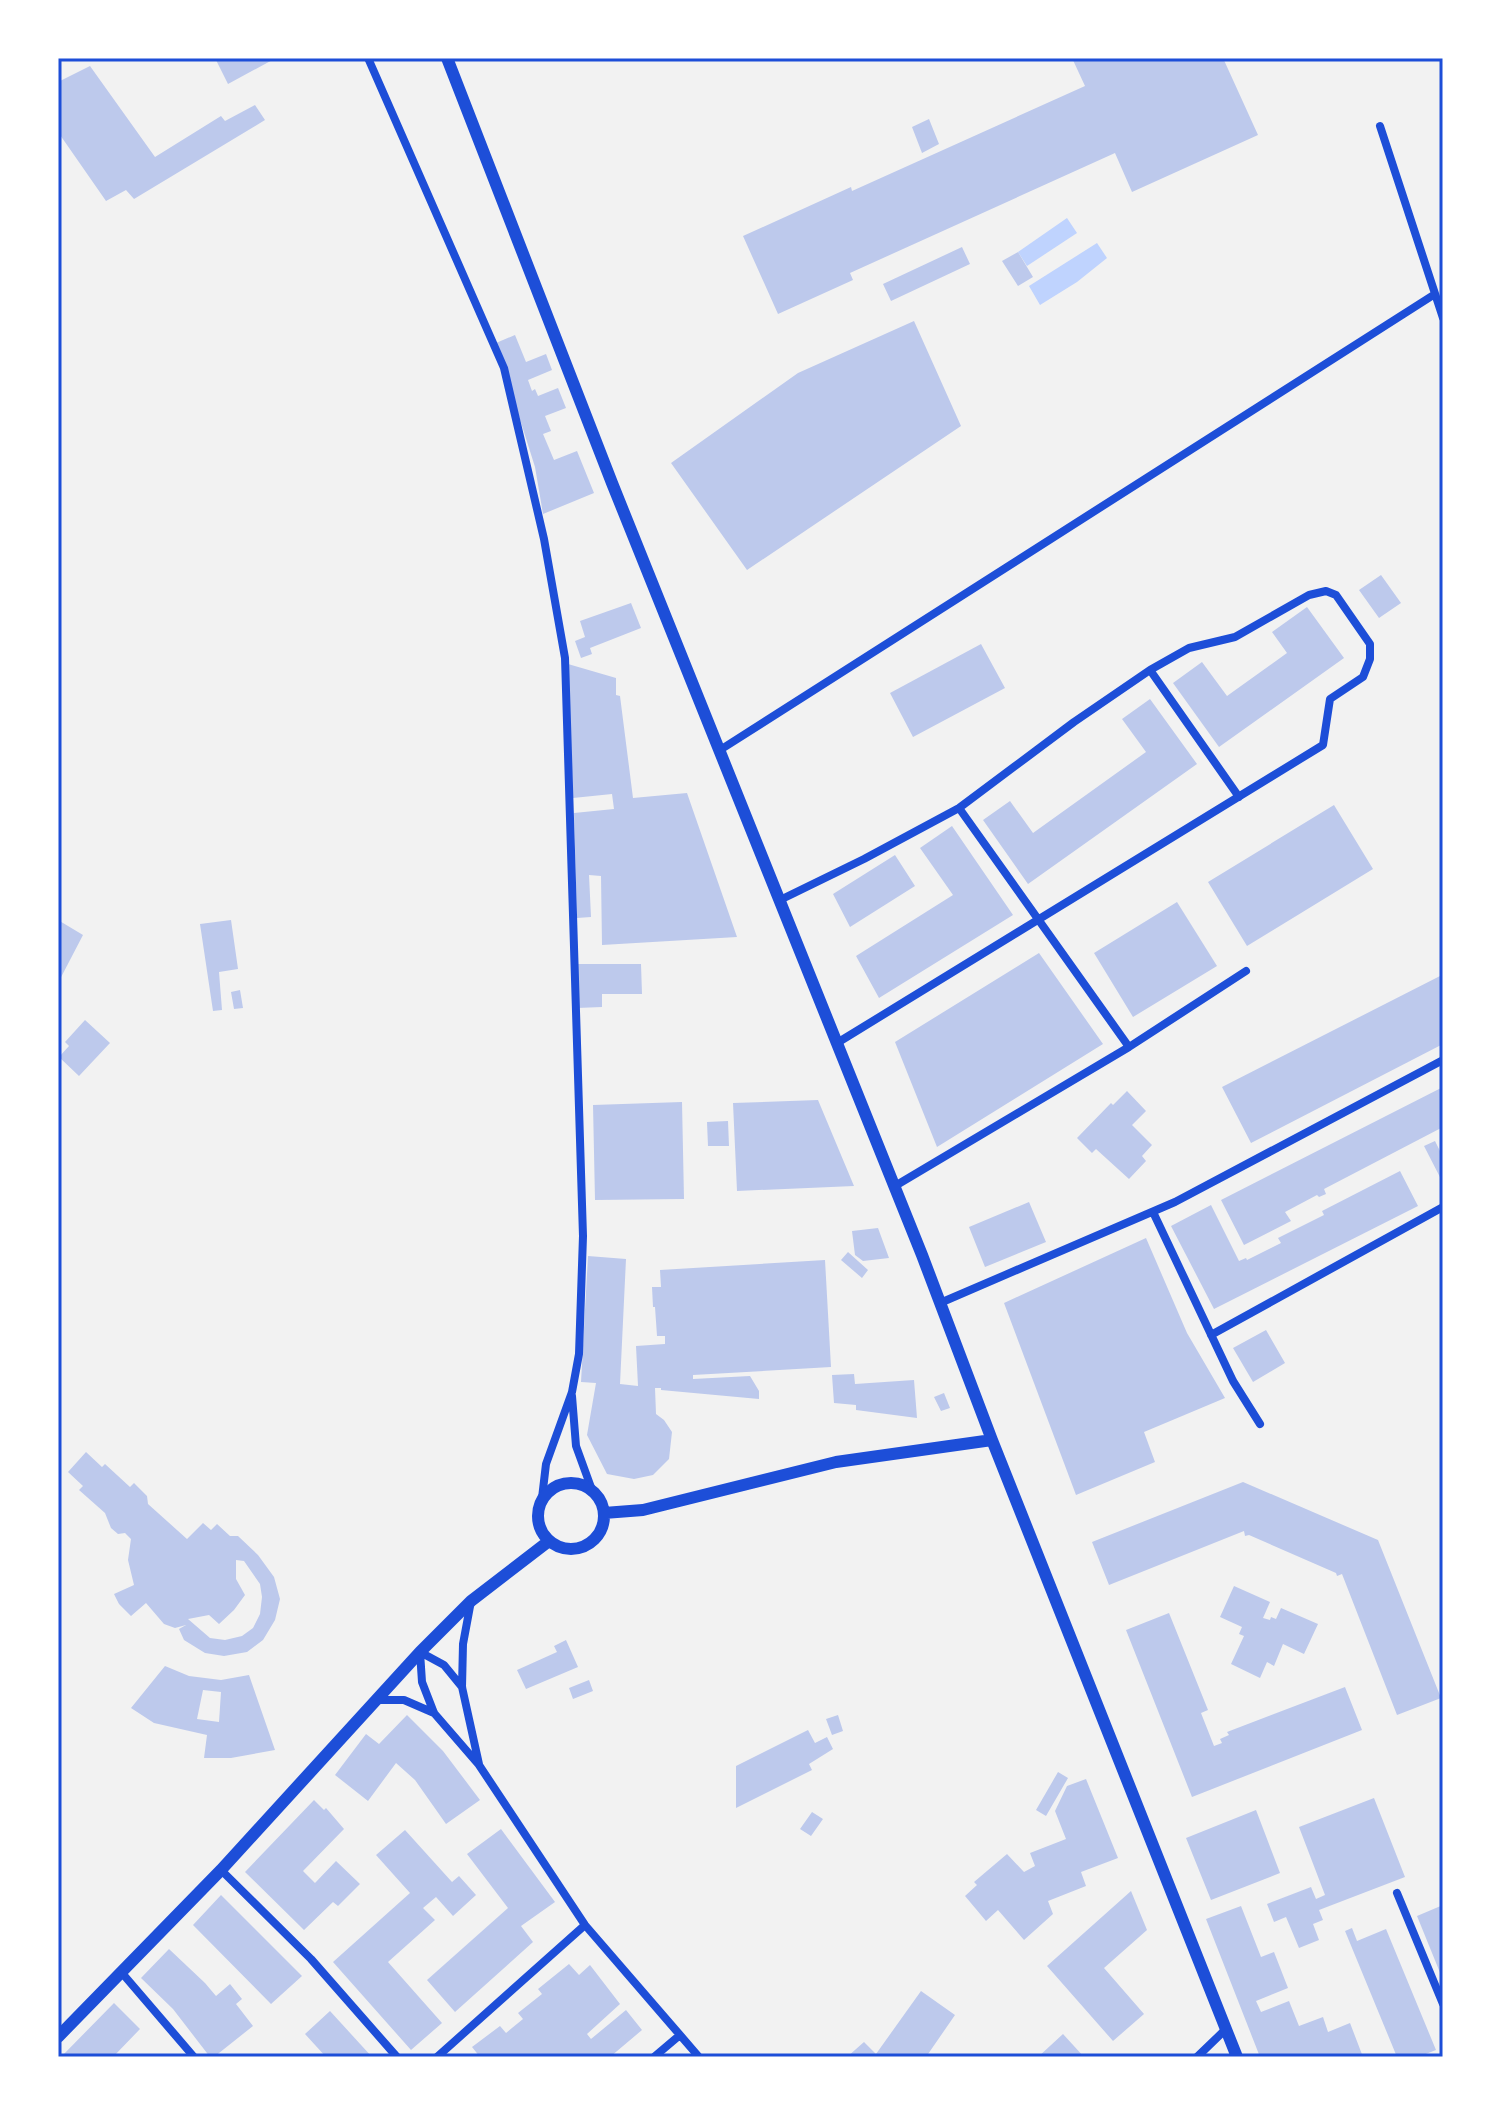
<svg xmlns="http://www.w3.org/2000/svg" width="1501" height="2115" font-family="'Public Sans',sans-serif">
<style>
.water{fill:#bfd3fe}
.building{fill:#bdc9ec;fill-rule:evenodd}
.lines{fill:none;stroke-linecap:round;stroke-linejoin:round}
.minor{stroke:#1d4ed8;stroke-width:8}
.tertiary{stroke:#1d4ed8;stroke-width:12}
.neatline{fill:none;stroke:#1d4ed8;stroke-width:3}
</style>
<rect width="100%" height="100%" fill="#f2f2f2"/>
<path class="water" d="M1067 218 1077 233 1027 266 1018 252Z
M1097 243 1107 258 1077 282 1040 305 1029 286Z"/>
<path class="building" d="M215 58H276L228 84Z
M1072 58H1223L1258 135 1132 192 1115 153 850 273 853 280 778 314 743 236 851 187 852 191 1085 86Z
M90 66 155 157 221 116 225 121 255 105 265 120 134 199 126 190 106 201 58 132V82Z
M929 119 939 144 922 153 912 127Z
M962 247 970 264 891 301 883 284Z
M1018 252 1033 277 1018 286 1002 261Z
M914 321 961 426 747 570 671 463 798 373Z
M515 335 526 362 546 354 552 370 528 380 532 391 535 389 538 396 558 388 566 408 545 416 551 431 543 434 554 460 577 451 594 493 543 514 535 467 496 343Z
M1381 575 1401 603 1379 618 1359 590Z
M631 603 641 628 590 648 592 654 581 658 575 641 585 637 580 621Z
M1307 607 1344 658 1219 747 1173 683 1202 662 1227 696 1287 653 1272 632Z
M981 644 1005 688 913 737 890 693Z
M568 664 616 678V695L620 696 633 798 687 793 737 937 602 945 601 876 589 875 591 917 577 918 574 813 614 809 612 794 573 798Z
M1150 699 1197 764 1028 884 983 820 1010 801 1033 833 1146 752 1122 719Z
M1334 805 1373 869 1247 946 1208 882Z
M952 826 1013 915 879 998 856 956 953 895 920 848Z
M895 855 915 886 850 927 833 894Z
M1177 902 1217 966 1133 1017 1094 953Z
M58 920 83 935 58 983Z
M231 920 238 969 219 972 222 1010 213 1011 200 924Z
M1039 953 1103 1044 937 1147 895 1042Z
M577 964H641L642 994H602V1007L577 1008Z
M1442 975 1443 1044 1251 1143 1222 1087Z
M240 990 243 1008 234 1009 231 992Z
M85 1020 110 1043 79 1076 59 1057 69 1046 65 1042Z
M1443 1087V1127L1324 1189 1326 1194 1319 1197 1317 1195 1285 1212 1291 1221 1244 1245 1221 1200Z
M1127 1091 1146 1111 1132 1125 1152 1145 1142 1156 1146 1161 1129 1179 1096 1149 1092 1153 1077 1138 1111 1103 1113 1105Z
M818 1100 854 1186 737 1191 733 1103Z
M682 1102 684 1199 595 1200 593 1105Z
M728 1121 729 1146H708L707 1122Z
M1435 1141 1440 1151 1443 1149V1183L1424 1146Z
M1400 1171 1418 1206 1214 1309 1171 1226 1211 1205 1239 1261 1246 1258 1247 1260 1281 1243 1278 1238 1324 1215 1322 1211Z
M1029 1202 1046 1242 985 1267 969 1227Z
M878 1228 889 1258 863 1261 855 1255 852 1231Z
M1146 1238 1187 1333 1225 1398 1144 1432 1155 1462 1076 1495 1004 1303Z
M848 1252 868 1270 862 1278 841 1260Z
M588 1256 626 1259 620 1384 638 1386 636 1346 665 1344V1336H657L655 1307H653L652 1287H661L660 1270 825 1260 831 1367 693 1375V1379L750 1376 759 1391V1399L661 1390V1388H655L656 1414 664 1420 672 1432 669 1459 653 1475 634 1479 607 1474 587 1435 596 1383 581 1382Z
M1266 1330 1285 1363 1253 1382 1233 1348Z
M854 1374 855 1384 914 1380 917 1418 856 1410V1405L834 1403 832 1375Z
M944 1393 950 1408 941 1411 934 1397Z
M86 1452 102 1467 105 1464 130 1487 134 1483 147 1496 148 1504 187 1539 203 1523 211 1530 217 1524 230 1536H238L258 1555 274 1577 280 1599 275 1620 263 1640 247 1652 224 1656 205 1653 184 1640 179 1629 186 1625 175 1628 164 1624 146 1603 131 1616 119 1604 114 1594 134 1585 128 1560 131 1539 125 1533 118 1534 111 1528 105 1513 79 1490 83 1486 68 1472ZM236 1560 244 1561 260 1584 262 1597 260 1614 253 1628 242 1636 225 1640 210 1638 188 1619 209 1615 219 1624 234 1610 245 1595 236 1579Z
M1243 1482 1378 1540 1441 1698 1397 1715 1342 1574 1337 1576 1336 1573 1249 1535 1245 1536 1244 1531 1109 1585 1092 1542Z
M1234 1586 1270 1602 1263 1618 1270 1620 1271 1617 1276 1619 1281 1608 1318 1624 1304 1654 1283 1644 1274 1666 1267 1662 1260 1678 1231 1664 1244 1636 1239 1634 1242 1627 1220 1617Z
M1169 1613 1208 1710 1201 1713 1214 1746 1222 1743 1220 1739 1229 1735 1227 1732 1345 1687 1362 1730 1192 1797 1126 1630Z
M566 1640 578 1667 526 1689 517 1670 557 1652 554 1646Z
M165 1666 189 1676 221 1680 249 1675 275 1750 231 1758H204L207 1735 154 1723 131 1708ZM203 1690 221 1692 219 1722 197 1719Z
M589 1680 593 1691 573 1699 569 1688Z
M407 1715 443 1751 480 1800 446 1824 415 1780 396 1763 368 1801 335 1775 366 1734 379 1744Z
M838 1715 843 1731 832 1735 826 1719Z
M808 1730 815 1743 827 1737 833 1749 809 1764 812 1770 736 1808V1766Z
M1058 1772 1068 1778 1046 1816 1036 1810Z
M1086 1779 1118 1858 1081 1872 1086 1886 1048 1901 1053 1914 1024 1940 998 1910 986 1921 965 1896 977 1885 974 1882 1007 1854 1024 1872 1035 1866 1030 1853 1066 1839 1055 1811 1067 1786Z
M1374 1798 1405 1877 1319 1910 1323 1920 1313 1924 1319 1940 1299 1948 1286 1917 1274 1922 1267 1904 1311 1887 1316 1899 1325 1895 1299 1827Z
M314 1800 324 1810 326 1808 344 1829 303 1871 315 1883 336 1861 360 1884 338 1906 333 1902 304 1930 245 1872Z
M1256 1810 1280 1873 1211 1900 1186 1838Z
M812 1812 823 1819 811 1836 800 1829Z
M501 1829 555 1902 521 1926 533 1942 455 2012 427 1980 508 1908 467 1854Z
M405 1830 452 1882 459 1876 476 1895 453 1916 436 1897 423 1908 435 1920 388 1962 442 2023 411 2050 333 1962 410 1893 376 1855Z
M1131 1891 1147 1930 1104 1968 1144 2014 1113 2041 1047 1966Z
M221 1895 302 1976 271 2004 193 1925Z
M1443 1905V1980L1417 1916Z
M1241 1906 1261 1957 1274 1952 1288 1988 1256 2001 1261 2012 1289 2001 1299 2026 1323 2017 1328 2032 1350 2023 1363 2057H1260L1206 1919Z
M1352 1928 1357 1941 1386 1929 1436 2050 1418 2057H1397L1345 1931Z
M169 1949 205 1983 216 1996 230 1984 242 1999 236 2004 253 2026 214 2057H210L173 2009 141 1978Z
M569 1964 579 1975 590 1965 620 2004 587 2034 591 2039 626 2010 642 2030 610 2057H480L472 2047 500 2026 506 2033 523 2019 518 2013 542 1994 538 1989Z
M921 1991 955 2015 926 2057H847L864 2042 876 2054Z
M114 2003 140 2029 113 2057H61Z
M330 2011 372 2057H326L305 2034Z
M1063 2034 1084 2057H1038Z"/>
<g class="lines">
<path class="minor" d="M368 58 504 368 544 539 565 658 583 1236 579 1354 572 1392 546 1464 542 1498
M1380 126 1443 318
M1150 670 1239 797
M720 750 1435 294
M959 808 1129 1047
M780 900 864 859 959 808 1074 722 1150 670 1189 648 1235 637 1309 595 1326 591 1336 595 1370 644V659L1363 677 1330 699 1323 745 837 1043
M895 1186 1129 1047 1246 971
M1153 1212 1233 1381 1260 1424
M940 1303 1175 1202 1443 1060
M1211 1335 1443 1207
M572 1396 576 1446 592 1490
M471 1601 463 1644 462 1687 479 1764
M420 1652 422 1682 434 1713 479 1765 585 1925 699 2057
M420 1652 444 1665 462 1687
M376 1700H404L434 1713
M221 1870 311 1959 397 2057
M1397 1893 1443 2004
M122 1973 194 2057
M437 2057 585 1925
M654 2057 680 2035
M1197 2057 1226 2029"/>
<path class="tertiary" d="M447 58 612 483 922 1255 992 1440 1237 2057
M538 1516a33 33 0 1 1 66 0a33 33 0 1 1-66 0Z
M604 1513 643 1510 836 1462 992 1440
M58 2037 221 1870 420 1652 471 1601 549 1541"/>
</g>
<rect width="1501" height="2115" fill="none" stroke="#ffffff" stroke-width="120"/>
<rect x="60" y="60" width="1381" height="1995" class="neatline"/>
</svg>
